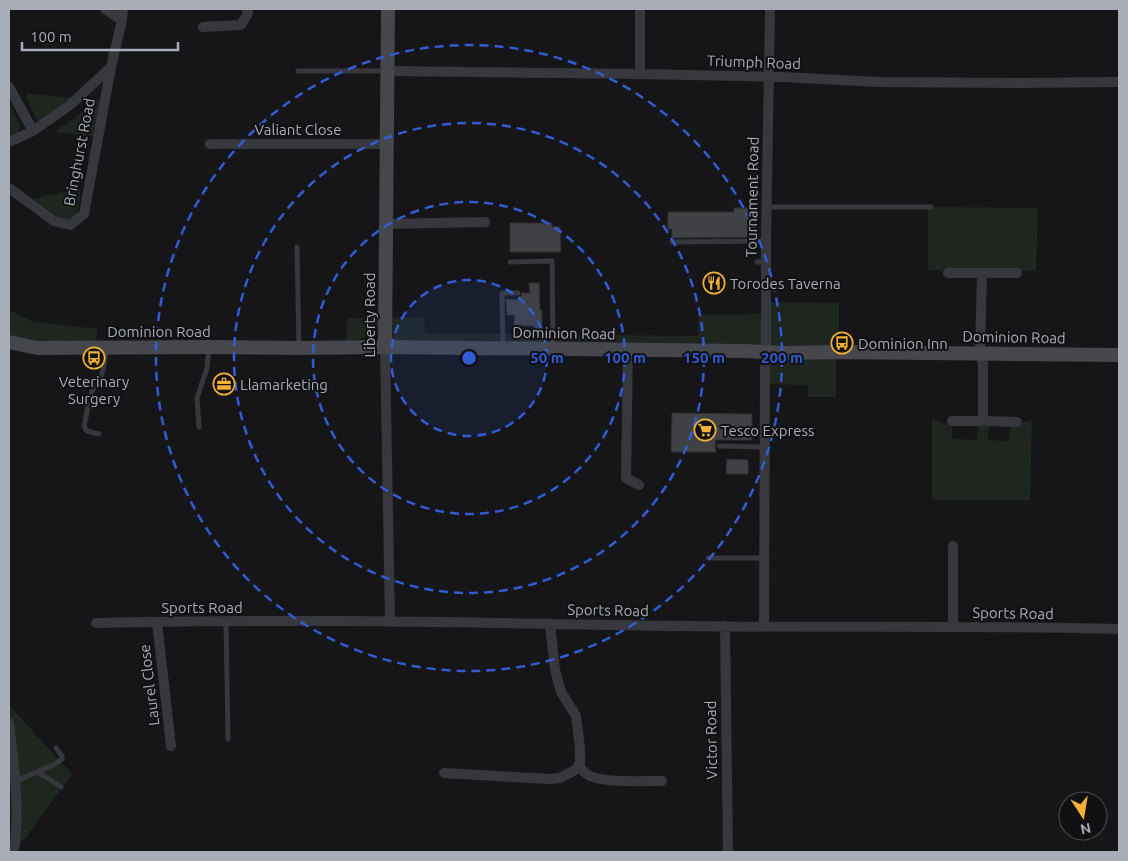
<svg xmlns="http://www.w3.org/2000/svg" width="1128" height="861" font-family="Ubuntu,sans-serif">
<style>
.green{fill:#1e261f}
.building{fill:#404145;stroke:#303034}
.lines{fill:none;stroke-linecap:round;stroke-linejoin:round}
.lane{stroke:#37383d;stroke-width:5}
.street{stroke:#37383d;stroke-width:10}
.secondary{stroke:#45474d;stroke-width:14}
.ring{fill:none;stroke:#325cd3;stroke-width:2.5;stroke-dasharray:9 6}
.labels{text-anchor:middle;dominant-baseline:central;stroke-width:4;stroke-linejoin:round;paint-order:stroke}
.street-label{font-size:15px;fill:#a8adb8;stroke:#111113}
.poi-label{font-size:15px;fill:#a8adb8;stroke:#111113;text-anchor:start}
.centre{fill:#325cd3;stroke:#111113;stroke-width:2.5}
.ring-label{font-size:15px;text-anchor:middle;font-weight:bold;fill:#325cd3;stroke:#111113;stroke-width:4;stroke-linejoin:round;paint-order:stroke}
</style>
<rect width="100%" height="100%" fill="#161618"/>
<path class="green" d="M28 93 71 98 41 122 37 120 26 96Z
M93 98 99 100 101 103 93 137 57 132 56 130C69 123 87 111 93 98Z
M9 102 21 126 16 135 9 139Z
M81 188C80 196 79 205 77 212 70 231 42 205 33 199Z
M928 207 1038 208 1036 271 928 270Z
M766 302 839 303V352H836V397H808V385L764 384 766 352 385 347 382 326C369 337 362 339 346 342L347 318 424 317 425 333 698 336 699 315 766 314Z
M9 310 34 322 98 329 93 348 9 342Z
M932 419 952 426V439L977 440 978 425H989L988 440 1009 441 1010 428 1014 425 1032 420 1030 500H932Z
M9 705 72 774 24 840 15 844Z"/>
<path class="building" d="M734 208H748V237L672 238V229H668V212H734Z
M510 223H552V227H560L561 252H510Z
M529 283H539L540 310H542V340H538L534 326 514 325 515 315H507L506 299 519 300V297L521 296 522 293H530Z
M672 413 752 414V440H716L715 446 716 452H671Z
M727 459 748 460V474H726Z"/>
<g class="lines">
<path class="lane" d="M298 71H387
M767 207H931
M672 242 766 241
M297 247 299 348
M510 262 552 261 553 348
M757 262H766
M503 348 502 293H518
M199 427 197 398 207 368 209 347
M99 434 87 431 84 426C87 416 87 405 91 394 93 388 98 383 101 376 105 367 105 358 106 348
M719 446 764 447
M708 558H764
M226 622 228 739
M38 772 61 787
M16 781 55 764 62 759V756L56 748"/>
<path class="street" d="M105 9 122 20
M203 27 241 25 248 13 247 9
M387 71 640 74 783 77 878 82 1022 83 1119 82
M640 74V9
M9 87 33 131
M9 142 33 131 70 105 111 67 122 20 123 9
M210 144H387
M9 188 54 221 70 225 84 214 111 67
M386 224 485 222
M948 273H1017
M982 273 980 353 983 364V421L1017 422
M385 347 390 621
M628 350 626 478 639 485
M952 421H983
M953 546V627
M157 622 171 746
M96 623C291 618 487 623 682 626 828 628 974 625 1119 629
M725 626 728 852
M764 626 765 368 766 352V241L770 9
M9 723C14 765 20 809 14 852
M578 766C582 770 585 774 590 776 606 783 643 781 662 781
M444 773 549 779 560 778 575 770 580 763V748L576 716 561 692 555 670 550 624"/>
<path class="secondary" d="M9 342 37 348 210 347 299 348 385 347 744 351 786 353 836 352 1119 355
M385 347 388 9"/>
</g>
<circle cx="469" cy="358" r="78" fill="#325cd3" fill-opacity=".12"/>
<g class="ring">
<circle cx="469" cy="358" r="78"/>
<circle cx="469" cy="358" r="156"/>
<circle cx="469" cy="358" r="235"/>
<circle cx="469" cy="358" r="313"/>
</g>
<defs>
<g id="restaurant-ring" transform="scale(1.125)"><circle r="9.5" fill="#111113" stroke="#f2b134" stroke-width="1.5"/><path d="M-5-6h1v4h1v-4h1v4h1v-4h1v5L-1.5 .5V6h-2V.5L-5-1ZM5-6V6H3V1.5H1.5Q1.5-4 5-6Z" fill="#f2b134"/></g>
<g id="bus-ring" transform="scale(1.125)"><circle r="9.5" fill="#111113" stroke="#f2b134" stroke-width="1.5"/><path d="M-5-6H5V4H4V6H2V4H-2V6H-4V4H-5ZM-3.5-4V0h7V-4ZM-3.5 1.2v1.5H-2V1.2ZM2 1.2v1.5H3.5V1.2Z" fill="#f2b134"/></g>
<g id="office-ring" transform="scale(1.125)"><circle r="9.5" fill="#111113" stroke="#f2b134" stroke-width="1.5"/><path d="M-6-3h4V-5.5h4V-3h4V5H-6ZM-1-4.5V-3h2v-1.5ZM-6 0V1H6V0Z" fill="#f2b134"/></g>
<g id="supermarket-ring" transform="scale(1.125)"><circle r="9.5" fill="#111113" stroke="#f2b134" stroke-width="1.5"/><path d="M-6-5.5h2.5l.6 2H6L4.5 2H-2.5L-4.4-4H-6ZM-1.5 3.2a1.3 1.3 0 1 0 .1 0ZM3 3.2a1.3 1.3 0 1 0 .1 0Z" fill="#f2b134"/></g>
</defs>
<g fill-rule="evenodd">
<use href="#restaurant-ring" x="714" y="283"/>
<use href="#bus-ring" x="842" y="343"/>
<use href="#bus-ring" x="94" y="358"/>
<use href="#office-ring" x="224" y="384"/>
<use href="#supermarket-ring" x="705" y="430"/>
</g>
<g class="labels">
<g class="street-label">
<text transform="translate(754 62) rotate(2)">Triumph Road</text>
<text x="298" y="129">Valiant Close</text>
<text transform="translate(79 152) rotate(-79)">Bringhurst Road</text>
<text transform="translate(752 197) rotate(-89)">Tournament Road</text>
<text transform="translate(369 315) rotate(-90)">Liberty Road</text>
<text x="159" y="331">Dominion Road</text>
<text transform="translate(564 333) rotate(1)">Dominion Road</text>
<text transform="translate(1014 337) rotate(1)">Dominion Road</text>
<text x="202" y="607">Sports Road</text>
<text transform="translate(608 610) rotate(1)">Sports Road</text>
<text transform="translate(1013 613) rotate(1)">Sports Road</text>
<text transform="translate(149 685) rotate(-97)">Laurel Close</text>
<text transform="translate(711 740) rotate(-91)">Victor Road</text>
</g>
<g class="poi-label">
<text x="730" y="283">Torodes Taverna</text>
<text x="858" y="343">Dominion Inn</text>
<text x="94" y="381" text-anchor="middle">Veterinary<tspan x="94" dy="17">Surgery</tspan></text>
<text x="240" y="384">Llamarketing</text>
<text x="721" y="430">Tesco Express</text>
</g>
</g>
<circle cx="469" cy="358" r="8" class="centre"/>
<g class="ring-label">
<text x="547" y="363">50 m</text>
<text x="625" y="363">100 m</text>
<text x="704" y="363">150 m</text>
<text x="782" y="363">200 m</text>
</g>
<rect width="1128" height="861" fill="none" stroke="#a8adb8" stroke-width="20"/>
<g transform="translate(1083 816) rotate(168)"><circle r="24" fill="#111113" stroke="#4d4f55"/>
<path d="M0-4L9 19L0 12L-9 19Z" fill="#f2b134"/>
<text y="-8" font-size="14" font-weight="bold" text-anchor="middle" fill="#a8adb8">N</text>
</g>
<path d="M22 42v8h156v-8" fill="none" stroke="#a8adb8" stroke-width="2.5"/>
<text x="30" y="42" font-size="15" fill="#a8adb8" stroke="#111113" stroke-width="4" paint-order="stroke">100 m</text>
</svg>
